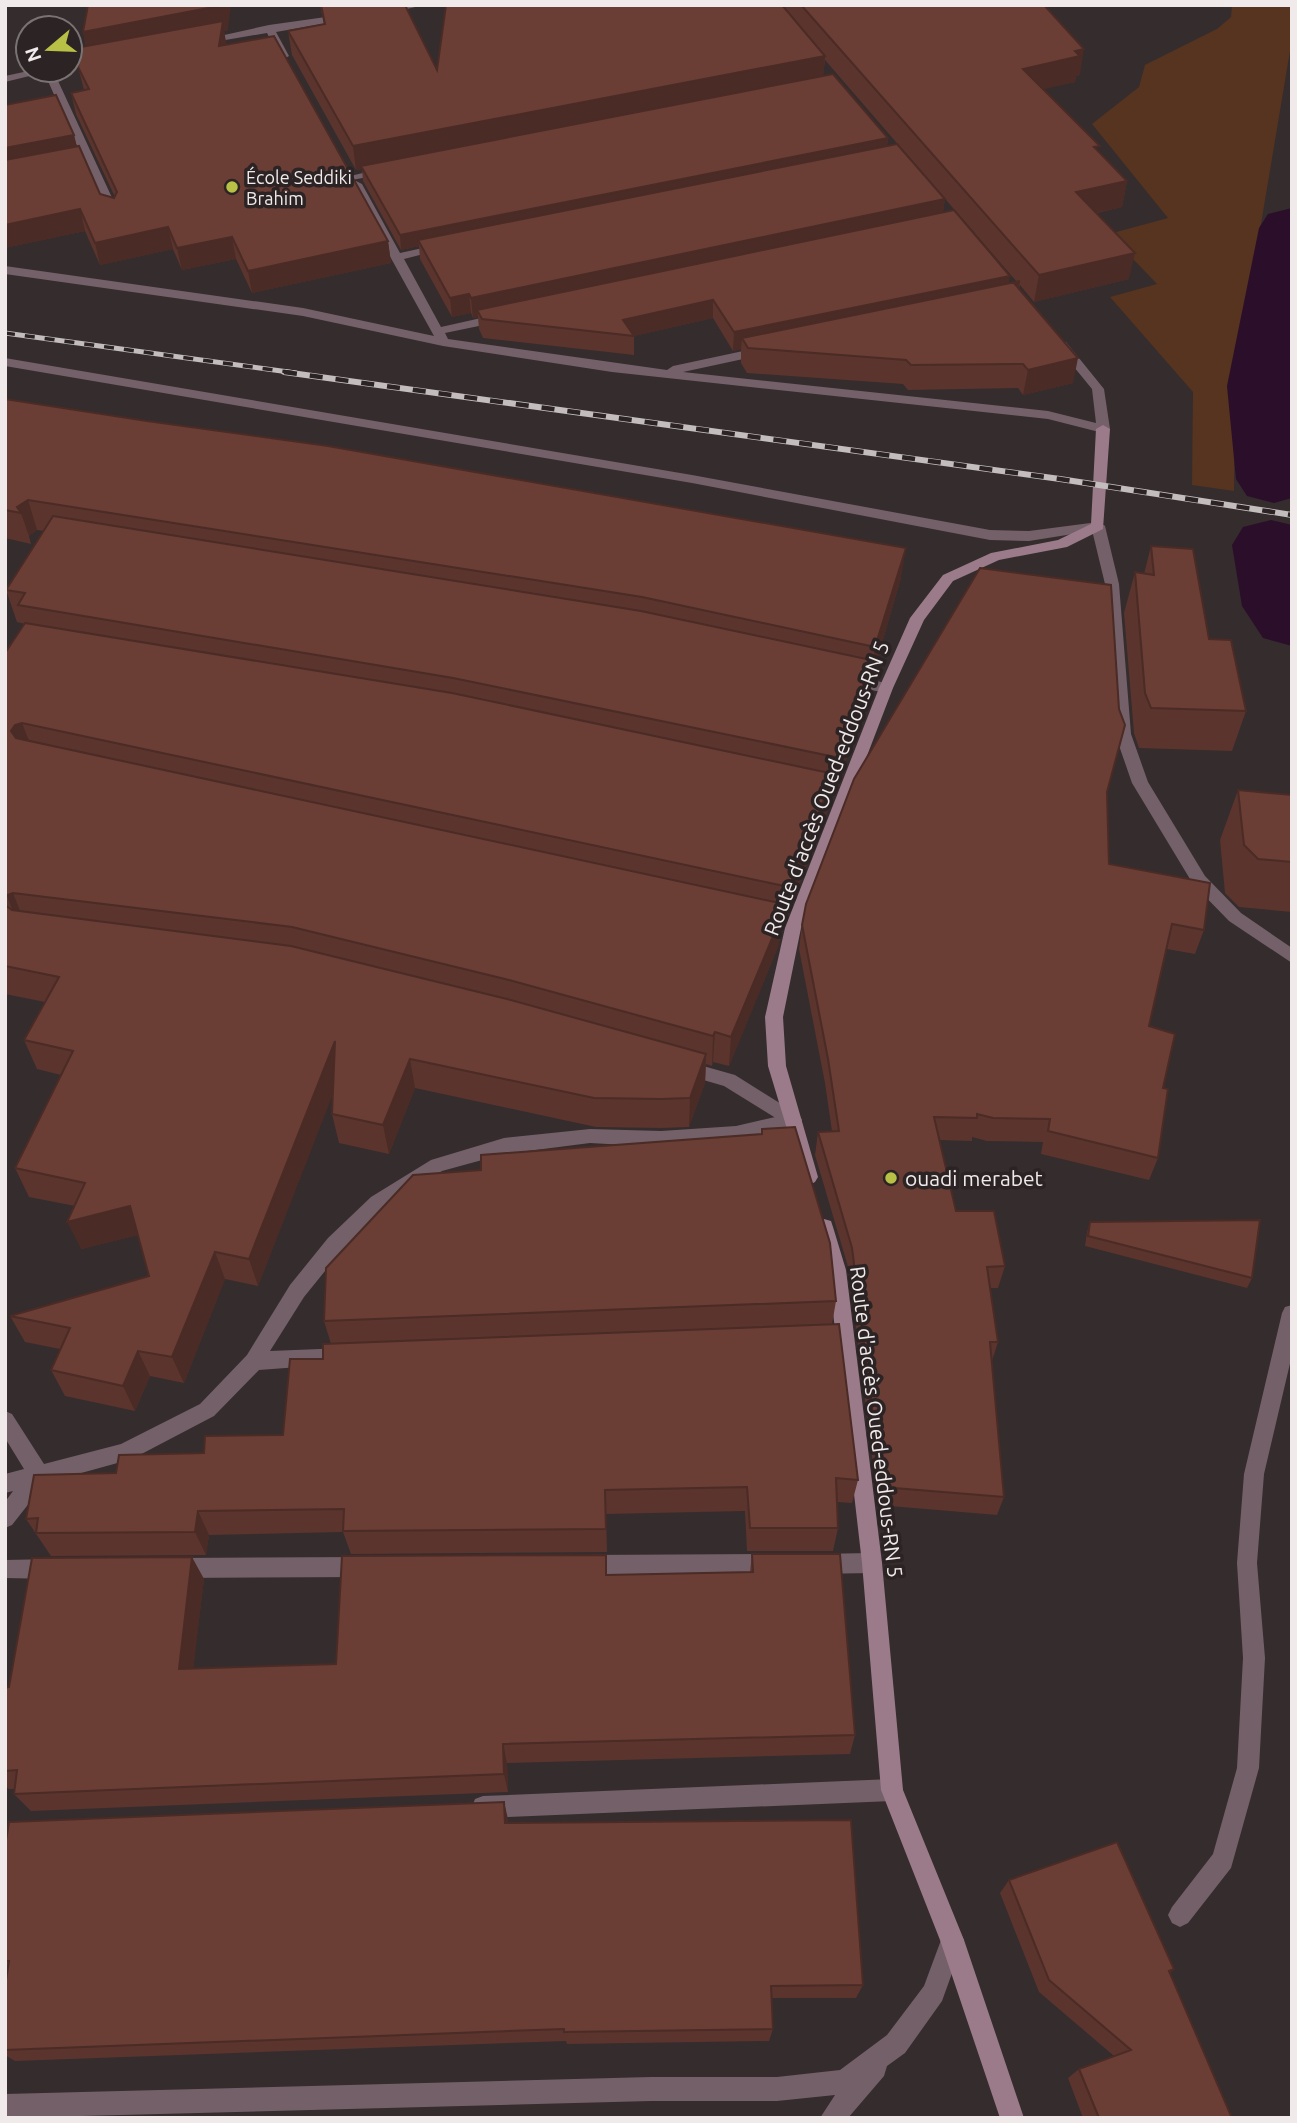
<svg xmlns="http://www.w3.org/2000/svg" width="1297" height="2123" font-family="Ubuntu,sans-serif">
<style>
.green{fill:#56341f}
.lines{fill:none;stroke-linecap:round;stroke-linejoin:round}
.river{fill:#2b0e29;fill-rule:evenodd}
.lane{fill:#746069;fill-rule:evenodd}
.street{fill:#746069;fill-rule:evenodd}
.secondary{fill:#9b7b89;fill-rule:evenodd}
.rail-far1-casing{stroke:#c3bdbd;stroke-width:5}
.rail-casing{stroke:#c3bdbd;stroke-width:6}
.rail-far1{stroke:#2b2324;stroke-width:3.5;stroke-dasharray:10;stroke-linecap:butt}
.rail{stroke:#2b2324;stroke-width:4.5;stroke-dasharray:13;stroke-linecap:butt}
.wall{fill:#5b342e;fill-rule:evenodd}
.shaded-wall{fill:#4a2b25}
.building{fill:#6a3d35;stroke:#4a2b25;stroke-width:2}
.poi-dot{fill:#b9c046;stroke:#2b2324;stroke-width:2.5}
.labels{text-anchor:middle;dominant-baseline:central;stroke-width:7;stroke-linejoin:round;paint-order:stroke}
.far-poi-label{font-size:18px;fill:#f0eaea;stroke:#2b2324;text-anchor:start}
.street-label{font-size:21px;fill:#f0eaea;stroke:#2b2324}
.poi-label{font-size:21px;fill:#f0eaea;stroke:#2b2324;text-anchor:start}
</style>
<rect width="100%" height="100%" fill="#352c2d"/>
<path class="green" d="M1232 5H1292V39L1235 379 1234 491 1192 485 1193 392 1110 297 1157 284 1109 234 1168 218 1092 124 1139 87 1145 65 1217 29 1231 17Z"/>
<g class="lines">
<path class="river" d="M1292 208V498L1274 503 1247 496 1236 479 1227 386 1259 228 1268 214Z
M1271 520 1292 525V646L1263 638 1242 606 1232 545 1243 527Z"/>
<path class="lane" d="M43 70H53L120 215 118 218 108 215Z
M1098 522 1105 526 1119 584 1131 734 1148 782 1205 876 1241 913 1292 948V963L1229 921 1193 884 1132 783 1115 734 1105 584 1091 526Z
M847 675 886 683 893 688 886 693 842 684 840 680Z
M682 1060 735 1075 799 1115 802 1120 799 1125 793 1127 787 1125 724 1086 676 1072 673 1067 676 1062Z
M1292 1305V1355L1264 1474 1257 1563 1265 1658 1259 1768 1231 1868 1188 1923 1180 1927 1172 1923 1168 1915 1172 1907 1213 1854 1237 1768 1243 1658 1237 1563 1244 1474 1282 1313 1285 1307Z"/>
<path class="street" d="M400 5H424L385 14 380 11Z
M347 14 352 17 351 19 276 32 289 56 284 59 279 56 267 33 202 44 197 41 269 25Z
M102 57 106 58V62L70 69V63Z
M33 70H54L5 82V76Z
M384 168 388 169V173L352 180 346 177Z
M356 181 362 184 400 253 441 244 447 248 404 259 441 327 499 314 505 318 503 321 445 333 448 339 667 370 673 366 762 347 768 351 766 354 683 372 1048 411 1096 423 1092 389 1056 345 1062 341 1066 342 1104 389 1110 429 1103 433 1048 419 612 372 443 346 303 316 5 274V266L303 308 434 336 350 184Z
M5 358 692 475 990 530 1029 531 1098 522 1105 526 1098 530 1029 541 990 540 692 483 5 366Z
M793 1113 799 1115 802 1120 799 1125 736 1140 661 1147 590 1143 504 1154 442 1171 385 1209 342 1250 304 1297 270 1351 345 1348 352 1351 355 1357 352 1363 259 1370 214 1416 132 1459 45 1483 12 1525 5 1528V1502L13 1491 5 1493V1474L24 1469 5 1438V1411L12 1414 44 1464 121 1444 200 1404 247 1355 290 1285 328 1238 371 1197 431 1160 504 1138 590 1129 661 1131 736 1126Z
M872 1553 879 1556 882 1563 879 1570 872 1573 816 1574 809 1571 806 1564 809 1557 816 1554Z
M774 1554 781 1557 784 1564 781 1571 774 1574 585 1575 578 1572 575 1565 578 1558 585 1555Z
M365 1557 372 1560 375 1567 372 1574 365 1577 176 1578 169 1575 166 1568 169 1561 176 1558Z
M53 1559 60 1562 63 1569 60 1576 53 1579 5 1578V1560Z
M892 1779 900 1782 903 1790 900 1798 892 1801 483 1818 475 1815 472 1807 475 1799 483 1796Z
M952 1928 960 1932 964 1940 942 2001 905 2053 887 2066 884 2076 848 2118H820L835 2095 777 2101H651L5 2118V2094L651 2077H777L840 2070 887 2035 924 1986 944 1932Z"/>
<path class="secondary" d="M1103 425 1110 429 1103 529 1067 547 999 560 953 581 924 620 893 688 801 928 783 1017 786 1066 818 1177 815 1182 809 1185 803 1182 768 1066 765 1017 785 928 879 688 910 618 943 575 991 553 1058 540 1091 524 1096 429Z
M824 1219 831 1221 833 1227 846 1270 882 1563 903 1790 964 1940 1024 2118H1000L940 1940 881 1790 862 1563 836 1338 828 1270 815 1227 817 1221Z"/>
<g class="rail-far1-casing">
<path id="rail-far1" d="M5 333 296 373"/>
</g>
<g class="rail-casing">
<path id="rail" d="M284 372 1060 479 1292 515"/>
</g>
<use href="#rail-far1" class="rail-far1"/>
<use href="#rail" class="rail"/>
</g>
<path class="wall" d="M320 5H405L437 70 446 5H1044L1080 75 1076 76 1075 82 1043 89 1099 152 1127 181 1122 207 1097 213 1129 279 1034 302 1020 285 1019 289 1073 383 1023 395 1018 388 908 390 903 384 747 373 741 363V349L733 351 713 318 634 336V355L483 338 479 329 478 317 473 318 471 313 452 317 420 259 419 246 401 250 363 181 362 169 356 170 292 55 288 31 324 25ZM825 60 1017 282 1009 283 943 212 945 199 887 146 888 138 823 76Z
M228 30 224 31 226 44 388 241 391 263 252 293 236 259 182 270 173 249 100 265 85 231 5 248V105L74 135 77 147 100 194 114 198 115 197 76 114 71 93 84 90 78 67 86 46 83 32Z
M5 399 901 578 872 677H869L867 692 837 789 832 788 830 805 786 918 782 917 781 934 778 947 729 1066 713 1062 712 1066 706 1064 705 1083 689 1127 661 1128 596 1127 415 1088 389 1154 339 1143 332 1114 333 1093 258 1286 225 1279 184 1383 150 1376 135 1411 65 1396 51 1370 60 1349 25 1342 10 1316 149 1276 138 1235 81 1249 75 1206 29 1197 15 1168 61 1075 37 1069 24 1040 45 1002 5 994V653L25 624 17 622 6 590 44 531 37 530 29 536 31 544 5 538Z
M1151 546 1209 639 1246 711 1232 751 1139 748 1134 733 1124 613 1135 572 1144 574Z
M1238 790 1292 795V912L1239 907 1225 893 1220 840Z
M1107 792 1109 864 1204 930 1195 954 1167 949 1149 1026 1163 1088 1158 1158 1149 1180 1041 1154 1043 1142 987 1141 972 1137V1141L939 1140 956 1211 1005 1266 998 1288H990L998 1342 992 1361 1004 1497 997 1515 878 1505 849 1270 815 1155 818 1132 832 1131 825 1083 799 949 802 925Z
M1090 1222 1252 1278 1247 1288 1085 1246 1087 1232Z
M836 1301 832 1324 858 1480 852 1503 837 1502 838 1528 833 1551H747L745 1511 606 1514 607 1552 351 1554 343 1532 209 1535 206 1555 51 1556 26 1519 116 1473 283 1435 331 1344 324 1321Z
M752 1554 855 1735 850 1754 507 1763 508 1792 31 1811 14 1794V1789H9L5 1786V1688L9 1687 204 1579 193 1668 336 1664 607 1575 750 1572Z
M504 1802 508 1823 863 1985 856 1998H772L773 2029 769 2041 567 2044 566 2041 15 2061 5 2055V1986L7 1976H5V1846Z
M1009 1880 1174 1969 1170 1973 1232 2118H1083L1068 2078 1079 2069 1114 2056 1039 1992 1000 1893Z"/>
<path class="shaded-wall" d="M224 5H231L228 30 224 31 226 42 223 67 89 57 83 32Z
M1084 49 1080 75 1076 76 1075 82 1019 95 1023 69 1075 51Z
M825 56 823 79 361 166 362 169 356 170 353 146Z
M74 135 79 157 5 171V148Z
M888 138 886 152 418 240 419 246 401 250 400 235Z
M1127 181 1122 207 1071 218 1076 192Z
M945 199 942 218 477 310 478 317 473 318 471 298Z
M80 209 85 231 5 248V225Z
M168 227 173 249 100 265 95 243Z
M232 237 236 259 182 270 177 248Z
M388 241 391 263 252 293 248 271Z
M1135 253 1129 279 1034 302 1039 275Z
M1010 276 1007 294 742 338 741 349 733 351 734 332Z
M1020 281 1016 306 1014 283Z
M469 294 471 313 452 317 450 298Z
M713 300V318L634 336 623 320Z
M1078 358 1073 383 1023 395 1028 370Z
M28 500 37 530 29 536 21 513 17 507Z
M906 548 901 578 872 677 875 647Z
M871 660 867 692 837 789 840 758Z
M22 723 34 754 22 763 11 731 15 725Z
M834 774 830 805 786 918 789 887Z
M13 893 25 923 19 927 7 896Z
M784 904 781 934 778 947 729 1066 731 1037Z
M715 1032 713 1062 712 1066 713 1036Z
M335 1041 342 1071 258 1286 249 1259Z
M706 1054 705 1083 689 1127 690 1098Z
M410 1059 415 1088 389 1154 383 1125Z
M130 1206 142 1234 81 1249 67 1222Z
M215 1252 225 1279 184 1383 172 1357Z
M138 1351 150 1376 135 1411 123 1386Z
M198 1511 209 1535 206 1555 195 1532Z
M192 1557 204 1579 191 1689 179 1669Z
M503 1744 507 1763 508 1792 504 1774Z
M504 1802 508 1819 509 1840 505 1823Z"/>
<path class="building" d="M88 5H224L83 32Z
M321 5H405L437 70 446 5H782L825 56 353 146 288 31 325 24Z
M801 5H1044L1084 49 1075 51 1080 56 1023 69 1100 146 1094 147 1127 181 1076 192 1135 253 1039 275Z
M223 21 219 46 274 36 388 241 248 271 232 237 177 248 168 227 95 243 80 209 5 225V160L79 146 100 194 114 198 117 192 71 93 89 89 78 67 81 47Z
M833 74 888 138 400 235 361 166Z
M56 95 74 135 5 148V105Z
M897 144 945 199 471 298 469 294 450 298 418 240Z
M954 210 1010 276 734 332 713 300 623 320 634 336 482 319 477 310Z
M1020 281 1014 283 1078 358 1028 370 1023 364 911 365 906 360 748 348 742 338Z
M5 399 147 421 328 446 906 548 875 647 642 597 28 500 17 507 21 513 5 510Z
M53 516 641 611 871 660 840 758 453 678 18 605 25 593 6 590Z
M1151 546 1193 549 1209 639 1231 640 1246 711 1151 708 1145 693 1135 572 1154 575Z
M980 568 1111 585 1119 709 1125 725 1107 792 1109 864 1210 883 1204 930 1172 924 1149 1026 1175 1034 1163 1088 1168 1089 1158 1158 1048 1131 1050 1119 993 1118 977 1114V1118L934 1117 956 1211H994L1005 1266 987 1267 998 1342H990L1004 1497 882 1487 852 1248 818 1132 839 1131 828 1059 802 925 806 904 854 779Z
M25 623 452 693 834 774 789 887 22 723 15 725 11 731 16 738 784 904 781 917 731 1037 715 1032 713 1036 509 980 292 927 13 893 5 896V653Z
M1238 790 1292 795V862L1258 859 1244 845Z
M5 905 12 910 291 946 507 999 706 1054 690 1098 661 1099 594 1098 410 1059 383 1125 332 1114 335 1041 249 1259 215 1252 172 1357 138 1351 123 1386 51 1370 70 1328 10 1316 149 1276 130 1206 67 1222 85 1183 15 1168 73 1051 24 1040 59 977 5 966Z
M795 1127 830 1243 836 1301 324 1321 326 1268 413 1175 481 1170V1155L762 1134V1129Z
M1260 1220 1252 1278 1088 1236 1090 1222Z
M839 1324 858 1480 836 1478 838 1528H750L747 1487 605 1490 606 1529 343 1531 344 1509 198 1511 195 1532 36 1533 38 1518 26 1519 34 1475 116 1473 119 1455 204 1453 205 1436 283 1435 290 1359H323V1344Z
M752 1554H840L855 1735 503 1744 504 1774 14 1794 17 1770 5 1771V1688L9 1687 32 1558 192 1557 179 1669 336 1664 342 1556 606 1555V1575L753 1572Z
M504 1802 505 1823 851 1820 863 1985 771 1986 773 2029 564 2032V2029L5 2050V1986L9 1961H5V1846L9 1822Z
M1117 1842 1174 1969 1169 1971 1232 2118H1099L1079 2069 1131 2050 1049 1980 1009 1880Z"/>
<g class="poi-dot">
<circle cx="232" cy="187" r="7"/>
<circle cx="891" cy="1178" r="7"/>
</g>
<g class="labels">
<g class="far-poi-label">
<text x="246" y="177">École Seddiki<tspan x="246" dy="21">Brahim</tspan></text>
</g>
<g class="street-label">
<text transform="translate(826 788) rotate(-69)">Route d'accès Oued-eddous-RN 5</text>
<text transform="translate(877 1422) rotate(83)">Route d'accès Oued-eddous-RN 5</text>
</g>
<g class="poi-label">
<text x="905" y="1178">ouadi merabet</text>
</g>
</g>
<rect width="1297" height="2123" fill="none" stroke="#f0eaea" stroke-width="14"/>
<g transform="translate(49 49) rotate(251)"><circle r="33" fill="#2b2324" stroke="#7a7373" stroke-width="2"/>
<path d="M0-5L12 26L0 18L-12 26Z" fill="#b9c046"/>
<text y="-10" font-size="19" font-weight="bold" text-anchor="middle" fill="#f0eaea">N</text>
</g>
</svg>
